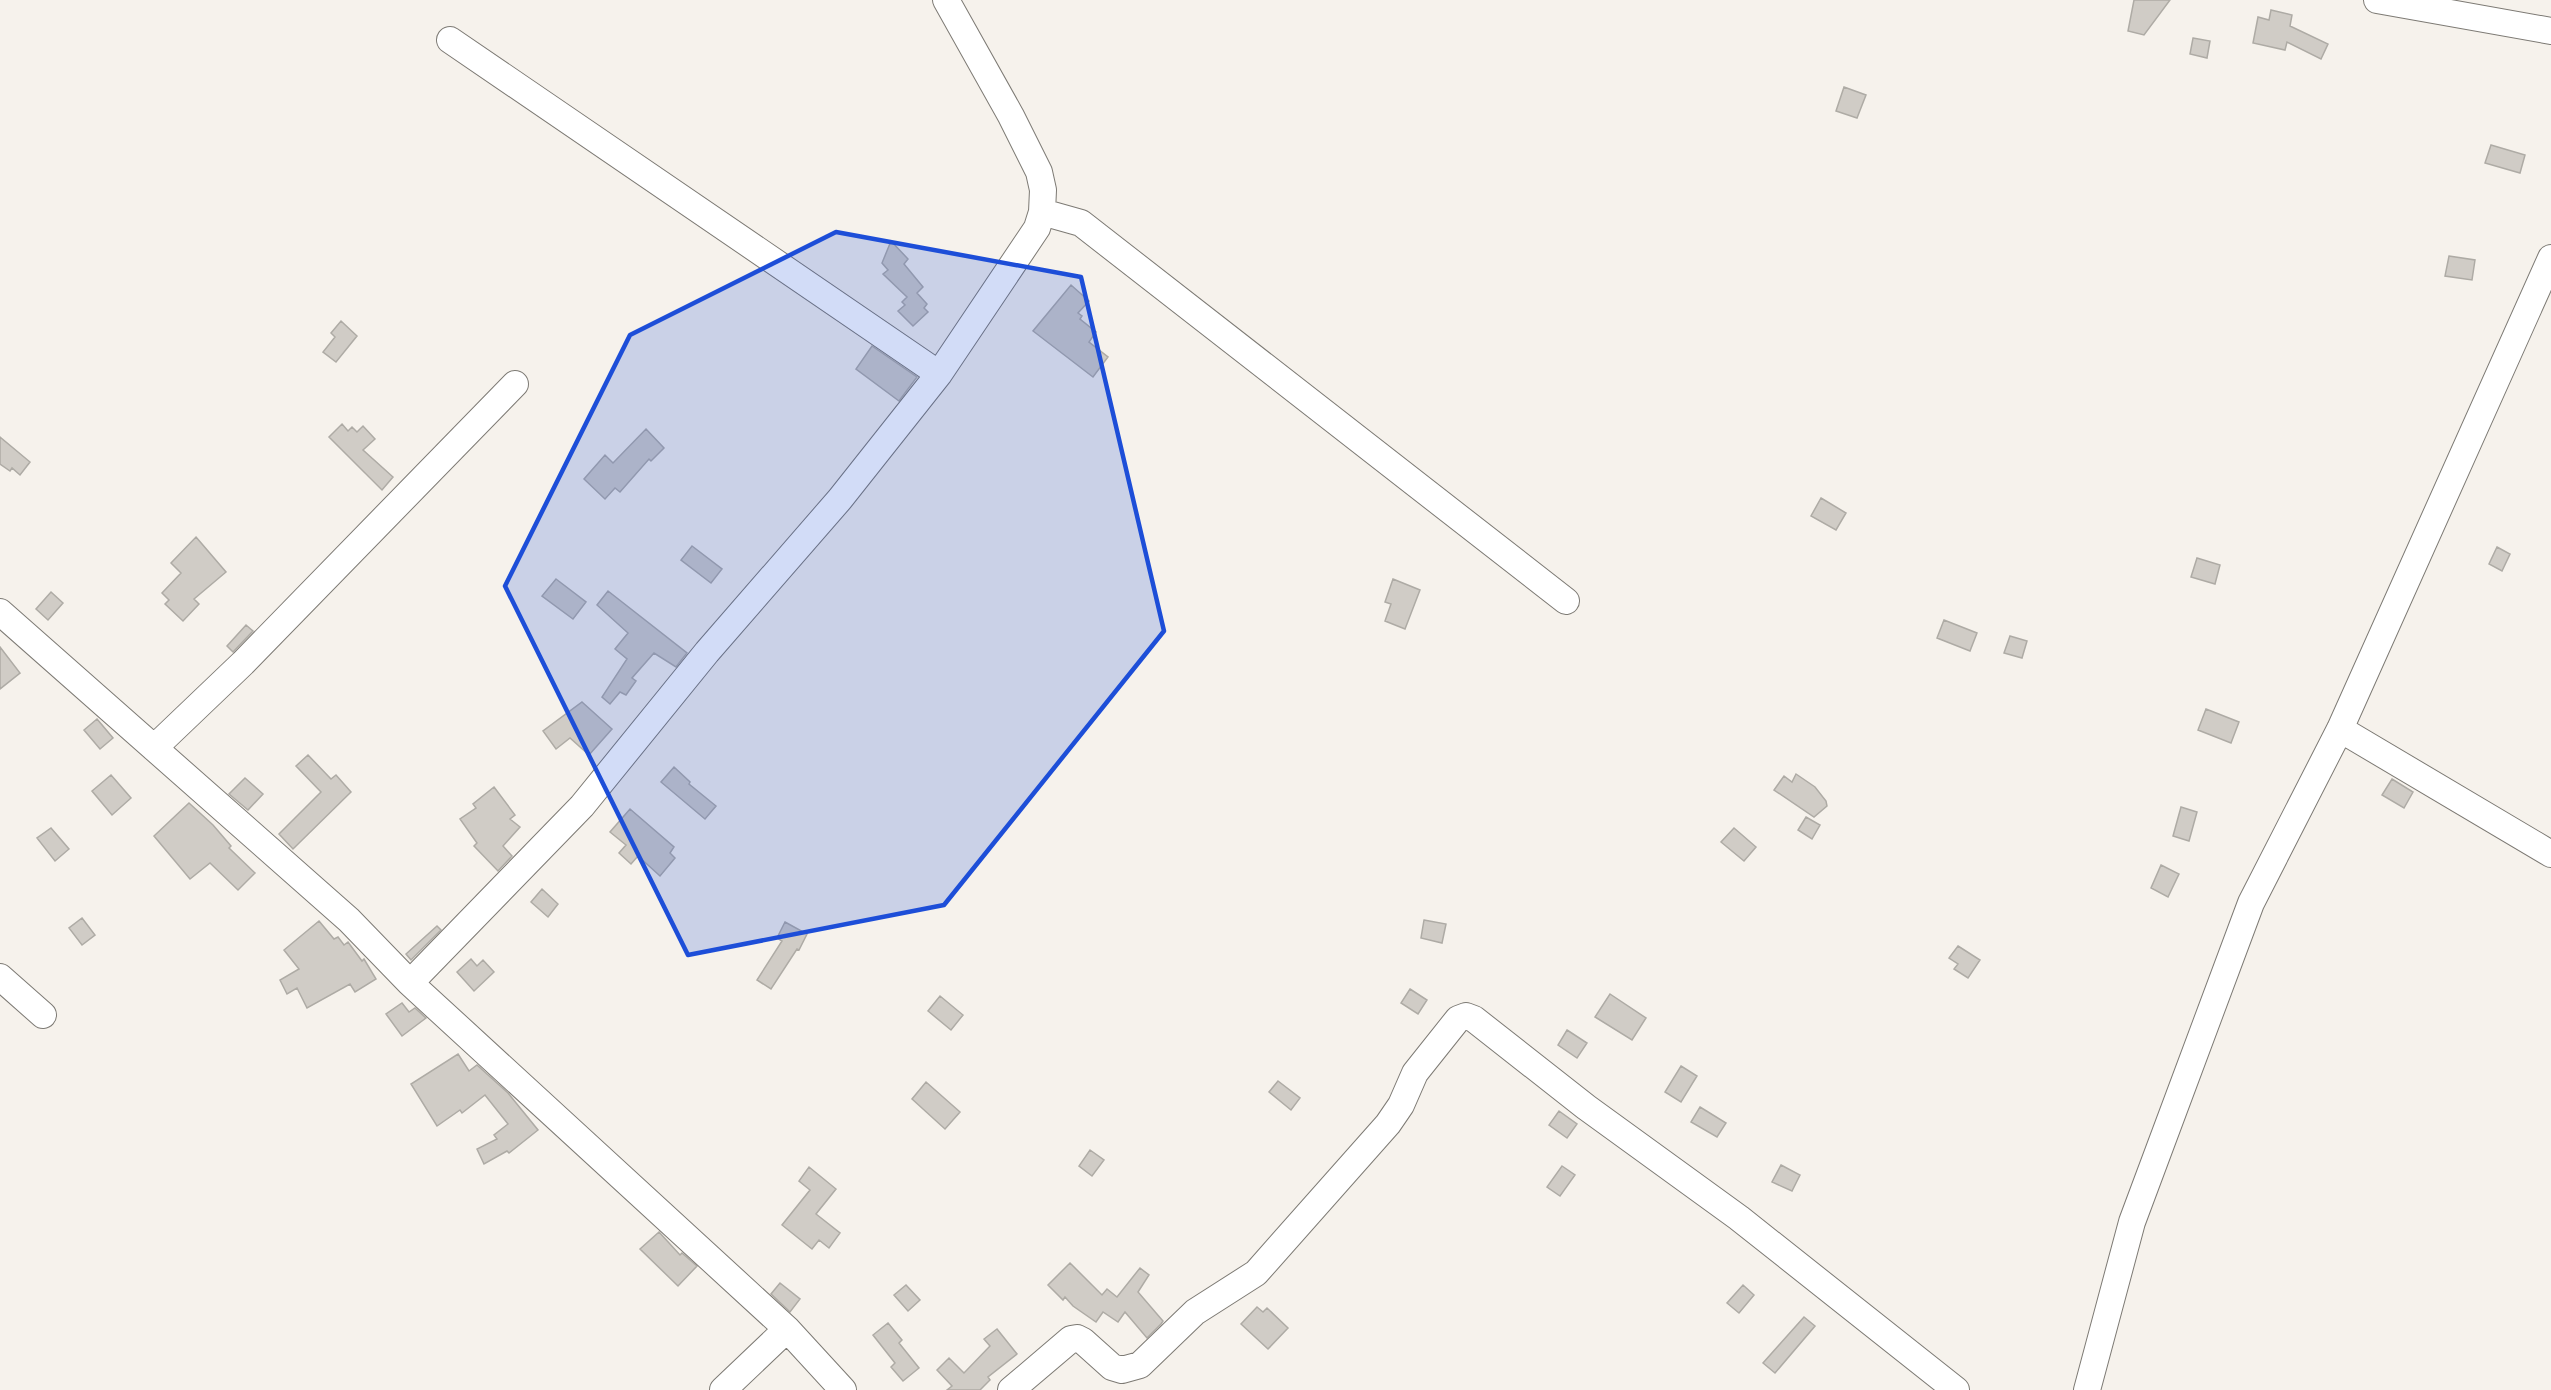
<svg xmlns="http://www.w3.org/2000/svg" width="2551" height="1390" font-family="'Roboto Serif',serif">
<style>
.building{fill:#d0ccc6;stroke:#aeaba5;stroke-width:1.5}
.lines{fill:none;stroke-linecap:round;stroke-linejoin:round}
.minor-casing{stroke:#7d7a74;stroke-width:28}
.minor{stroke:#fff;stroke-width:26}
.marked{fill:#1d4ed8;fill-opacity:0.2;stroke:#1d4ed8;stroke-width:4.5;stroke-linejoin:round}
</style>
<rect width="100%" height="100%" fill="#f6f2ec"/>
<path class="building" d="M2134 0H2170L2144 35 2128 31Z
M2271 10 2292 15 2290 26 2328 44 2321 59 2287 42 2285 50 2253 43 2258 17 2269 20Z
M2193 38 2210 41 2207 58 2190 54Z
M1844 87 1866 95 1857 118 1836 111Z
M2491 145 2525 155 2520 173 2485 163Z
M891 241 908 259 904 264 923 287 917 293 927 304 924 308 928 312 913 326 898 311 905 305 902 302 907 297 883 274 888 270 882 263Z
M2449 256 2475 260 2472 280 2445 276Z
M1071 285 1089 301 1078 313 1082 316 1080 319 1096 332 1089 342 1108 357 1093 377 1033 331Z
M341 321 357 336 336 362 323 352 335 337 331 333Z
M872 346 917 377 899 401 856 369Z
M342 424 348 431 352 427 357 432 363 426 375 439 363 450 393 477 382 490 329 437Z
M646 429 664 448 651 461 649 459 620 492 615 488 605 499 584 479 605 455 613 463Z
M0 437 30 462 20 475 12 468 10 471 0 464Z
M1821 498 1846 513 1836 530 1811 516Z
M196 537 226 572 194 599 199 604 183 621 165 604 169 600 162 593 181 573 171 563Z
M692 546 722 569 711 583 681 560Z
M2497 547 2510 554 2502 571 2489 564Z
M2197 558 2220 565 2215 584 2191 577Z
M556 579 586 602 573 619 542 596Z
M1393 579 1420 590 1405 629 1385 621 1391 604 1385 602Z
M608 591 687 653 676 667 654 653 632 678 636 681 626 695 620 692 610 704 602 697 627 659 615 649 628 633 597 605Z
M51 592 63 603 48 620 36 609Z
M1944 620 1977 633 1970 651 1937 638Z
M246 625 253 631 233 652 227 646Z
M2010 636 2027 641 2022 658 2004 653Z
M0 647 20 673 0 689Z
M582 702 612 729 589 755 570 738 556 749 543 731Z
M2206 709 2239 722 2231 743 2198 730Z
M97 719 113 738 100 749 84 730Z
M308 755 331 779 336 775 351 792 293 849 279 834 321 792 296 766Z
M674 767 690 782 689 784 716 806 705 819 661 782Z
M1796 774 1815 787 1826 801 1827 806 1814 817 1774 790 1784 776 1792 782Z
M111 775 131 798 112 815 92 791Z
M245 778 263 794 248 810 229 794Z
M2392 779 2413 792 2404 808 2382 795Z
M494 787 515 815 510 819 520 827 503 846 512 856 498 871 474 846 477 843 460 819 476 808 473 804Z
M189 803 213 825 231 846 229 848 255 873 238 890 210 863 190 879 154 836Z
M2181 807 2197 812 2189 841 2173 836Z
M630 809 674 847 670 853 675 858 660 876 638 856 631 864 619 853 626 845 610 832Z
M1806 817 1820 825 1812 839 1798 830Z
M51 828 69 849 55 861 37 838Z
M1734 828 1756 847 1744 861 1721 842Z
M2161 865 2179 874 2168 897 2151 888Z
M542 889 558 904 548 917 531 902Z
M82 918 95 935 82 945 69 928Z
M1424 920 1446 924 1442 943 1421 938Z
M319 921 334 939 338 937 344 945 348 942 362 961 364 959 376 979 355 992 350 984 307 1008 297 988 287 994 280 980 299 969 284 950Z
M785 922 807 934 799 950 797 949 771 989 757 980 782 941 777 938Z
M437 926 441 930 411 960 406 954Z
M1958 946 1980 960 1968 978 1954 969 1958 964 1949 958Z
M471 959 477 966 483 960 494 972 474 991 457 972Z
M1410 989 1427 1000 1418 1014 1401 1003Z
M1610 994 1646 1018 1632 1040 1595 1017Z
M940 996 963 1015 951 1030 928 1011Z
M402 1003 409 1012 415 1008 426 1018 402 1036 386 1014Z
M1567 1030 1587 1043 1577 1058 1558 1045Z
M458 1054 469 1071 477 1065 508 1093 538 1130 509 1153 507 1151 484 1164 477 1149 497 1139 494 1135 508 1124 485 1095 462 1113 460 1110 437 1126 411 1084Z
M1681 1066 1697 1076 1681 1102 1665 1092Z
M1278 1081 1300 1098 1291 1110 1269 1092Z
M926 1082 960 1112 945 1129 912 1099Z
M1700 1107 1726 1123 1717 1137 1691 1122Z
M1559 1111 1577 1124 1567 1138 1549 1125Z
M1090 1150 1104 1160 1092 1176 1079 1166Z
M1781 1165 1800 1175 1792 1191 1772 1182Z
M1562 1166 1575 1175 1560 1196 1547 1187Z
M809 1167 836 1189 816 1214 840 1233 829 1248 819 1240 812 1249 782 1225 810 1190 799 1181Z
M659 1232 680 1255 682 1253 697 1266 678 1286 640 1249Z
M1070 1263 1102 1295 1107 1289 1117 1297 1140 1268 1149 1275 1138 1292 1163 1321 1161 1324 1147 1338 1125 1312 1118 1322 1103 1312 1096 1322 1073 1306 1065 1297 1063 1300 1048 1285Z
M780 1283 800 1299 790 1312 771 1294Z
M906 1285 920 1300 908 1311 894 1295Z
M1743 1285 1754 1295 1739 1313 1727 1303Z
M1257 1307 1263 1312 1267 1308 1288 1328 1268 1349 1241 1324Z
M1804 1317 1815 1326 1775 1373 1763 1363Z
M888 1323 902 1340 899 1343 919 1368 903 1381 891 1367 895 1363 873 1335Z
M997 1329 1017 1354 988 1377 990 1380 980 1390H947L952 1386 937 1370 949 1358 964 1373 990 1346 984 1339Z"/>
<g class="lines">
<g class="minor-casing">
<path id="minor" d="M2377 0 2551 31
M450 40 939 374
M1042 212 1081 223 1566 601
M0 612 349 920 410 983 787 1329 843 1390
M2340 729 2551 854
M154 748 243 663 515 384
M0 977 43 1015
M410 983 582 806 707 652 840 499 939 374 1037 228 1042 212 1043 190 1039 172 1011 116 946 0
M723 1390 787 1329
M1011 1390 1071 1339 1077 1338 1083 1341 1112 1367 1122 1370 1140 1365 1195 1312 1256 1273 1388 1124 1401 1105 1415 1073 1458 1019 1466 1016 1474 1019 1586 1107 1739 1218 1956 1390
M2087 1390 2132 1222 2251 903 2340 729 2551 258"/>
</g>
<use href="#minor" class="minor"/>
</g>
<path class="marked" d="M836 232 1081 277 1164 631 944 905 688 955 505 586 630 335Z"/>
</svg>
